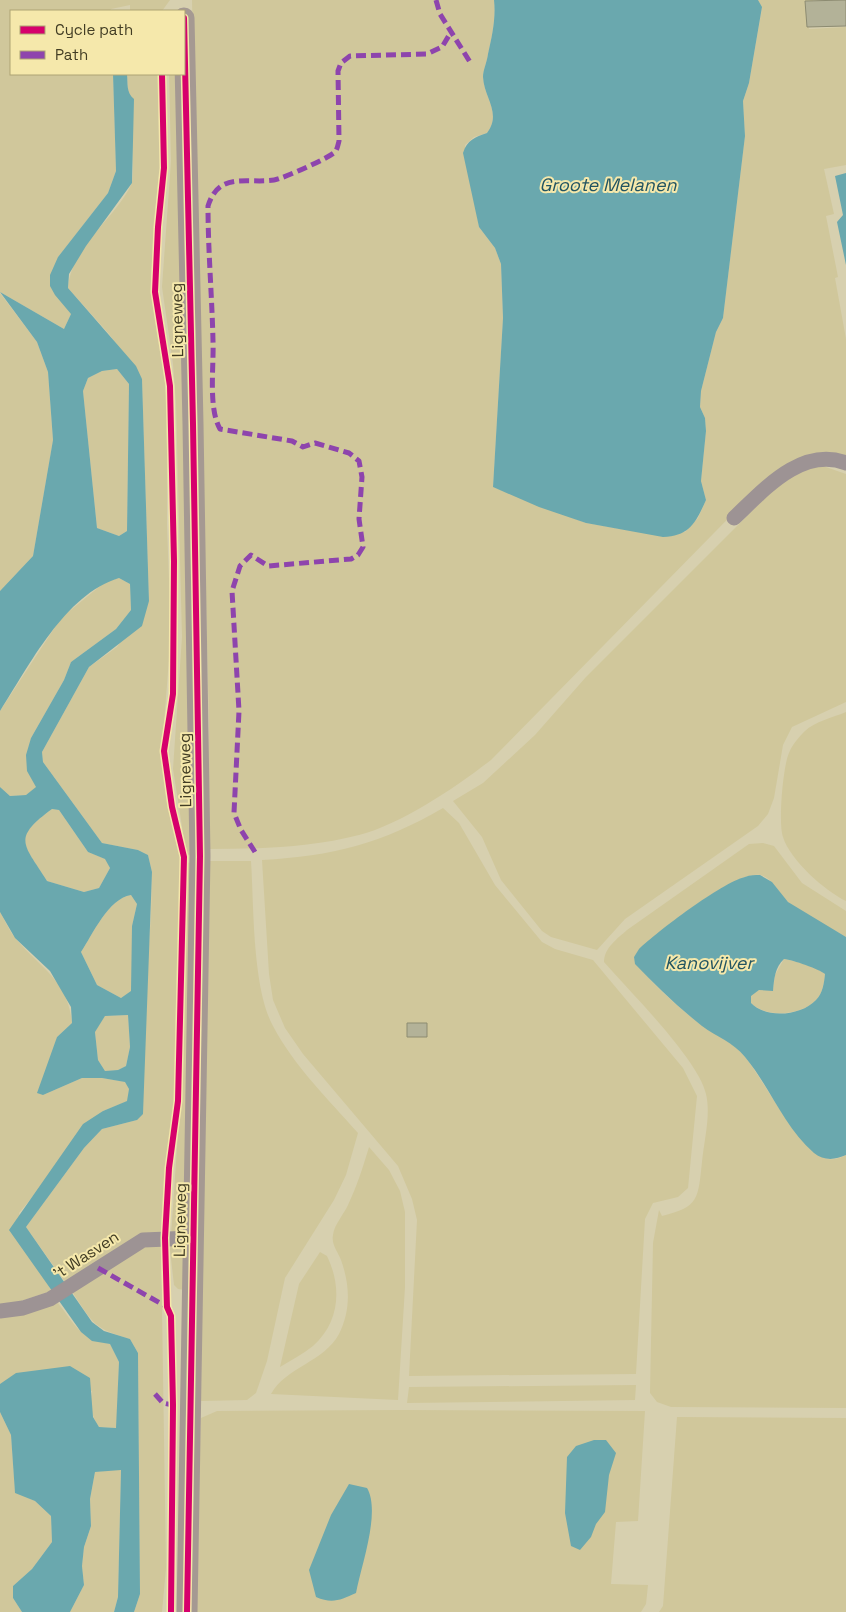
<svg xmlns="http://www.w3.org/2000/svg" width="846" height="1612" font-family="'Space Grotesk',sans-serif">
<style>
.green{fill:#d0c79b}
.water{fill:#6aa8ae;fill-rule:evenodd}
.building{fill:#b3b298;stroke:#8c8b71}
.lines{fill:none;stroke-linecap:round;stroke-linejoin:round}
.street{stroke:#9d9394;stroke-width:15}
.secondary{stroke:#a59992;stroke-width:21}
.quiet{stroke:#8e44ad;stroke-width:5;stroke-dasharray:10 5;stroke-linecap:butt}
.cycleway-casing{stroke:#f5e8ab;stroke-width:9}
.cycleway{stroke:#d6006c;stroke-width:6}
.labels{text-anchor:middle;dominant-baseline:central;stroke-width:4;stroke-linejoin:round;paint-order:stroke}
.street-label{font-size:16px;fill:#423d24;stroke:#f5e8ab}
.water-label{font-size:18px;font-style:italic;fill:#225461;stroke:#f5e8ab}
</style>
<rect width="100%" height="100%" fill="#d7d0af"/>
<path class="green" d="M0 0H170L162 11H130V5L111 9 110 11H11V74H113L116 171 108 193 58 257 71 314 64 329 0 292Z
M192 0H494C496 19 492 36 488 54 487 62 483 70 483 77 484 98 502 113 487 133L474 137 465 145 479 227 495 248 501 264 503 318 493 487 586 523 620 529 685 532 698 518 706 500 701 481 706 431 705 418 700 407 701 391 716 332 723 318 745 136 743 101 749 83 762 8 758 0H813L809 29 846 27V165L824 169 834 214 826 216 838 277 835 278 846 339V460C808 458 802 452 769 477L491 760C456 787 402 824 359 835 309 848 258 849 206 849L209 726Z
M127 74H159L161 187 156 214 151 278 153 307 163 357 167 409V525L171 633 162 749 169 810 177 832 182 861 176 1094 170 1139 162 1234 65 1282 26 1227 84 1148 102 1129 137 1120 151 915 152 872 148 855 138 850 102 843 43 762 42 752 89 667 117 647 149 601 142 379 109 334 68 288C71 247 114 220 131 185 137 174 128 92 127 74Z
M169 74H180L194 854 189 855 186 852 173 769 182 637 176 403 173 364 162 287 171 161Z
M0 293 37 342 48 372 53 440 33 556 0 591Z
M117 369 129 384 127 531 119 536 97 528 83 391 88 378 102 371Z
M823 466 846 474V702L792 727 783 745 774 798 768 814 758 826 625 919 597 950 551 937 542 931 501 880 482 837 453 801 483 783 535 735 586 677 777 486 805 469Z
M119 578 130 584 131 610 116 629 71 662 64 680 31 738 37 787 26 795 10 796 0 787V711L61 618 105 582Z
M846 712V901C825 891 790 860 783 837 778 823 783 766 789 753 792 745 799 737 805 731 814 722 834 717 846 712Z
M443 808 459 823 495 885 542 942 555 949 593 960 683 1068 697 1096 688 1188 678 1197 653 1203 645 1219 636 1374 409 1376 417 1220 412 1199 398 1166 303 1054 285 1028 273 1000 269 974 262 860C333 856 381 844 443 808Z
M52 809 59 810 88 852 106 859 110 868 99 888 84 892 47 881C23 843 11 839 52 809Z
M763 843 774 846 802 883 846 911V937C827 925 803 916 787 901 779 893 772 877 760 875 734 870 651 937 634 957 636 971 691 1019 706 1028 720 1037 734 1043 745 1057 764 1080 800 1153 828 1159 835 1160 840 1158 846 1155V1408L671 1407 657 1402 650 1393 653 1243 659 1210 662 1216C699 1207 698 1199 702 1162 704 1141 711 1115 706 1094 698 1059 630 992 604 962 604 948 617 939 627 930L749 844Z
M207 861H251C254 906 252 987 273 1026 294 1066 328 1099 358 1133L346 1175 334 1200 285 1278 267 1361 256 1393 247 1400 201 1401Z
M193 862 185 1290 178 1289 174 1285 170 1250 180 1104 181 989 186 863Z
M131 895 137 904 132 926V991L121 998 97 985 81 952C93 934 108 899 131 895Z
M0 912C5 920 9 931 16 939 40 968 68 980 72 1023L57 1037 43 1095 82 1078H102L126 1082 129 1089 128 1101 103 1111 19 1213 51 1291 0 1308Z
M784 959C793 960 819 968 825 974 824 983 823 993 816 1000 801 1016 766 1018 751 1003V995L759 990H773L775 975Z
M128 1015 130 1047 126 1066 118 1070 105 1071 98 1060 95 1031 105 1016Z
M369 1147 389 1170 400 1191 405 1212V1287L398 1400 271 1394C286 1367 324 1362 339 1334 351 1310 350 1285 341 1260 338 1252 331 1244 333 1235 334 1225 344 1214 348 1205 357 1186 363 1167 369 1147Z
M161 1243 166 1568 162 1612H134L140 1594 138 1353 130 1339C94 1328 94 1325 73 1293 99 1273 128 1248 161 1243Z
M320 1252 327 1256C342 1287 340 1322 313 1346 303 1354 291 1360 280 1367L299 1284Z
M58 1303C76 1326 79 1338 110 1344L119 1362 117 1428 99 1427C91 1415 89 1404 92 1391L0 1384V1390V1315Z
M636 1385 635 1400 407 1403 409 1387Z
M402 1410 645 1411 638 1521 616 1522 611 1584 648 1585 646 1604 641 1612H194L201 1418 217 1411Z
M0 1412 11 1435 15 1492 35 1501 51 1516 52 1542 32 1569 13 1586V1598L22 1612H0Z
M677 1417 846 1418V1612H659L663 1606Z
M121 1469 118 1597 114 1612H70L84 1585 82 1566 84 1547 91 1526 90 1499 95 1472Z"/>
<path class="water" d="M494 0H758L762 7 749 83 743 101 745 136 723 318 716 332 701 391 700 407 705 418 706 431 701 481 706 500C696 522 690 536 663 537L586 523 539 507 493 487 503 318 501 264 495 248 479 227 463 153C467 140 475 137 487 133 502 113 484 98 483 77 483 70 487 62 488 54 492 36 496 19 494 0Z
M113 74H127C128 83 126 93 134 99L132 183 86 246 69 274 68 288 136 366 142 379 149 601 142 626 89 667 42 752 43 762 102 843 138 850 148 855 152 872 143 1114 137 1120 102 1129 84 1148 26 1227 92 1322 104 1331 130 1339 138 1353 140 1594 134 1612H114L118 1597 121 1470 95 1472 90 1499 91 1526 84 1547 82 1566 84 1585 70 1612H22L13 1598V1586L32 1569 52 1542 51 1516 35 1501 15 1493 11 1435 0 1412V1384L16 1373 70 1366 90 1378 93 1417 99 1427 116 1428 119 1362 110 1344 92 1341 81 1332 9 1230 83 1124 103 1111 127 1101 129 1089 125 1082 102 1078H82L43 1095 37 1093 57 1037 72 1023 71 1007 50 971 15 938 0 912V787L10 796 26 795 36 787 27 771 26 755 31 738 64 680 71 662 116 629 131 610 130 584 119 578C65 594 29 666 0 711V591L33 556 53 440 48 372 37 342 0 292 64 329 71 314 55 295 50 286V275L58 257 108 193 116 171ZM117 369 129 384 127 531 119 536 97 528 83 391 88 378 102 371ZM52 809 59 810 88 852 105 859 110 868 99 888 84 892 47 881C24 844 11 839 52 809ZM131 895 137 904 132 926 131 991 121 998 97 985 81 952C93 934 108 899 131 895ZM128 1015 130 1047 126 1066 118 1070 105 1071 98 1060 95 1032 105 1016Z
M846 173V265L837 222 843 215 835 176Z
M760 875 772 882 788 902 846 937V1155C835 1160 824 1161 814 1153 784 1127 770 1087 745 1057 733 1042 717 1037 702 1026 678 1007 656 986 635 964L634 957 639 949C658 931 721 883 745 877 750 875 755 875 760 875ZM784 959C793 960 819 969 825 974 824 983 823 993 816 1000 801 1016 766 1019 751 1003V996L759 990 773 991C774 979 775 967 784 959Z
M594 1440H606L616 1453 609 1475 605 1512 596 1524 591 1537 580 1550 571 1546 565 1513 567 1457 576 1446Z
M349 1484 367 1488C381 1512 361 1566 356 1593 341 1600 332 1604 316 1597L309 1570 331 1515Z"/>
<path class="building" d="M846 0V26L807 27 805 1Z
M407 1023H427V1037H407Z"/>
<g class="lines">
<path class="street" d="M734 518C763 491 801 446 846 463
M0 1311 23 1308 50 1299 143 1240 193 1238"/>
<path class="secondary" d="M184 18 193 424 200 856 187 1612"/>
<path class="quiet" d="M436 0 440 14 470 62
M255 852 241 830 234 813 239 711 232 591 240 566 251 555 268 566 351 559 358 555 363 547 359 519 362 477 359 461 349 453 315 443 303 447 292 441 220 429C208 408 214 366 213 341 212 296 208 251 208 206 219 171 247 184 274 180 282 179 329 158 335 152 337 150 338 145 339 141L338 71 341 63 350 56 427 54 442 47 451 32
M98 1268 167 1307
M155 1394 163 1403 173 1405"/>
<g class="cycleway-casing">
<path id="cycleway" d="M184 18 193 424 200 856 187 1612
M162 74 164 168 158 227 155 292 170 386 174 561 173 694 164 751 172 807 184 857 178 1101 169 1168 165 1238 167 1307 171 1316 173 1405 171 1612"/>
</g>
<use href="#cycleway" class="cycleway"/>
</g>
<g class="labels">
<g class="street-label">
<text transform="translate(177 320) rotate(-91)">Ligneweg</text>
<text transform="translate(185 770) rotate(-91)">Ligneweg</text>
<text transform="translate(180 1220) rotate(-89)">Ligneweg</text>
<text transform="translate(86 1255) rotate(-33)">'t Wasven</text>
</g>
<g class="water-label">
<text x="608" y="184">Groote Melanen</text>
<text x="709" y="962">Kanovijver</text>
</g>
</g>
<rect x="10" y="10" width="175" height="65" fill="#f5e8ab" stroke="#ada475"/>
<rect x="20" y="26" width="25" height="8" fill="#d6006c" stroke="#ada475"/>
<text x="55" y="35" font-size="15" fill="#423d24">Cycle path</text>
<rect x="20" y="51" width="25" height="8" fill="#8e44ad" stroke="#ada475"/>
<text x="55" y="60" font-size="15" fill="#423d24">Path</text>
</svg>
